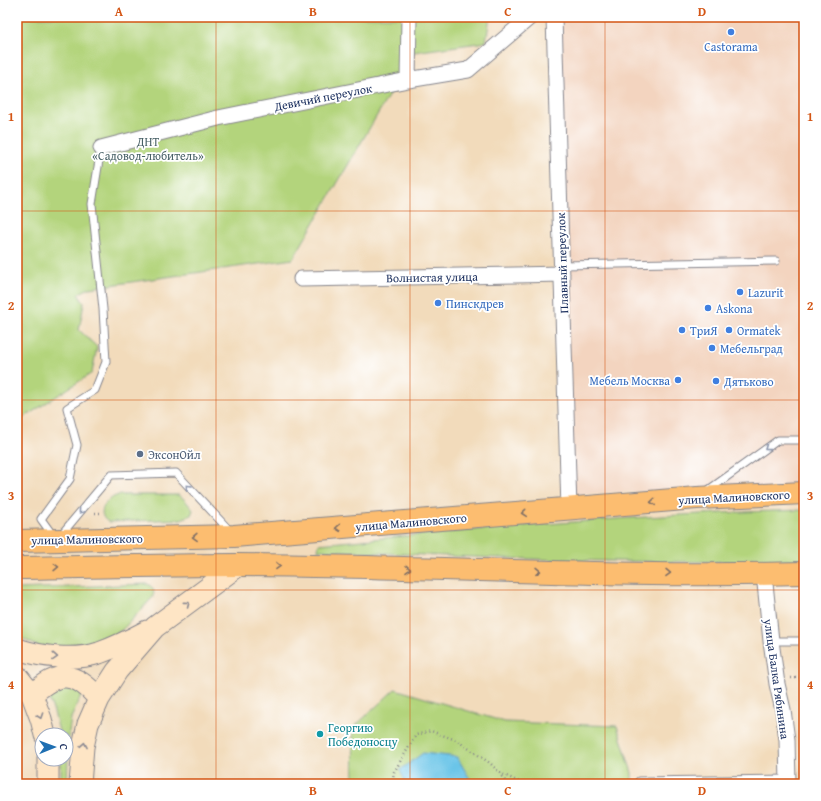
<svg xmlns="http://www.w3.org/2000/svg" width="821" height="801" font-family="'Gentium Book Plus',serif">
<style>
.built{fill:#f3d4bf}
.green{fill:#b3d47c;stroke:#67826d}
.water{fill:#6ac5e8;stroke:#427aa3}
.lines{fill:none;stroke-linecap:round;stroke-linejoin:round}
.lane-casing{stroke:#86858c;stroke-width:9}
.street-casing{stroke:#86858c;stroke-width:17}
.secondary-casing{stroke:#86858c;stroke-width:23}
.highway-casing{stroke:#86858c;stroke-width:24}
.path{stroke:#86858c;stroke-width:2.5;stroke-dasharray:1 3;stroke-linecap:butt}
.lane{stroke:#fff;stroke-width:7}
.street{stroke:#fff;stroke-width:15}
.secondary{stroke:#fee5c5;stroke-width:21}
.highway{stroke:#fcbd6f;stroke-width:22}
.oneway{stroke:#8d97ae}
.oneway2{stroke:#806f66}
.oneway3{stroke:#8c8a92}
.grid{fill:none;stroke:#d45514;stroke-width:1;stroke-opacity:0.55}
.shop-dot{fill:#3f7fe0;stroke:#fff;stroke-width:1.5}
.service-dot{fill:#5c6f8a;stroke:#fff;stroke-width:1.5}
.culture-dot{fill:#0f9aa8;stroke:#fff;stroke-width:1.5}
.labels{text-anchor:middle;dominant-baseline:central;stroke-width:3.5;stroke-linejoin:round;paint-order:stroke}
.shop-label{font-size:12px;fill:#366cbe;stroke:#fff;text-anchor:start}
.street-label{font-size:12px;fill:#1b2f5e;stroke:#fff}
.park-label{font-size:12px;fill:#496167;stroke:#fff}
.service-label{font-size:12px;fill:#4e5e75;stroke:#fff;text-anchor:start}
.culture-label{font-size:12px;fill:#0d838f;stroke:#fff;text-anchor:start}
.neatline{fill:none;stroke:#d45514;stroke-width:1.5}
.grid-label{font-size:13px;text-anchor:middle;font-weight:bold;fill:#d45514}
</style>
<rect width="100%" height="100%" fill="#fff"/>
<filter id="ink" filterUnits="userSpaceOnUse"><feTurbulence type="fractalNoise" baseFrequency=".025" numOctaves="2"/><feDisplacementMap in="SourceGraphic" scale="8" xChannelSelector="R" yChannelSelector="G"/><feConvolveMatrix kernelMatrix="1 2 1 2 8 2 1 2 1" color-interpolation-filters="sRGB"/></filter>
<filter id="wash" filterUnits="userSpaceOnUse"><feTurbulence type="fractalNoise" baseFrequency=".012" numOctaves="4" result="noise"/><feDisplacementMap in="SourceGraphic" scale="16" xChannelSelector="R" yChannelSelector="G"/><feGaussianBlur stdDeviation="0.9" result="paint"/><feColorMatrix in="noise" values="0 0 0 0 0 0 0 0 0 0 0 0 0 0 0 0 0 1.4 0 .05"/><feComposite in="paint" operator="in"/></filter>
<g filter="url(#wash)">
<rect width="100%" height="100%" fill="#f2dbbb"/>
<path class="built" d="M557 17H804V487L565 494Z"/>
<path class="green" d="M17 17H490L486 42 414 52 293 259 89 288 78 294 84 303 79 330 97 347 92 373 17 422Z
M119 495H179L185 500 193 510 191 515 181 519 108 522C95 513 106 498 119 495Z
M804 510V560C642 565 480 558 318 550L319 544C480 529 642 514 804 510Z
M148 584C153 588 155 590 153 597L123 629 108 640 73 650 39 647 17 636V589Z
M67 689 77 690 82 694 71 718 69 732 67 784H61V759H66V735H60L54 712 47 694 55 690Z
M395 689 505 722 617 726 632 773V784H354L353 728Z"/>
<path class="water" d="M423 753 457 757 473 784H406L400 770Z"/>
</g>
<g filter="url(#ink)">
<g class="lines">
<g class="lane-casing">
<path id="lane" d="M562 265 776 261
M707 491 778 440H804
M60 536 111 475 176 473 230 531
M54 537 41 519 70 479 77 445 67 408 95 390 106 362 103 309 92 204 101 148
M771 641H804
M639 784V781L788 779"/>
</g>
<g class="street-casing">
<path id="street" d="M554 17 569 509
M408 80 409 17
M101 148 218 118 408 80 468 70 530 17
M301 279 562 274
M764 574 771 641 777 684 783 710 787 740 788 784"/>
</g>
<g class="secondary-casing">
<path id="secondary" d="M17 649C42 657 74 661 99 653 116 647 132 639 147 631
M17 676 32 695 41 719 45 735
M32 695C58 670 75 671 99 699
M48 784V759
M80 784 83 747 88 724 99 699 117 671 155 627 239 565"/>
</g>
<g class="highway-casing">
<path id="highway" d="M17 541 234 536 697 498 804 493
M17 568C91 567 165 565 238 565 427 566 616 578 804 573"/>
</g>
<path class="path" d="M95 513H102
M791 678H804
M500 773 507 784
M392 784 394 772 416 735 431 731 456 740 490 763 500 773 523 784"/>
<use href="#lane" class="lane"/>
<use href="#street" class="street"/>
<use href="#secondary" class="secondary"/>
<use href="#highway" class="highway"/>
</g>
<defs><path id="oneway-chevron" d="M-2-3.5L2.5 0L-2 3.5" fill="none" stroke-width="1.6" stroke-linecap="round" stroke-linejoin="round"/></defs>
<g class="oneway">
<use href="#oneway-chevron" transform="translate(767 448) rotate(144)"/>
<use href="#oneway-chevron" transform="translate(188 487) rotate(-133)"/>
<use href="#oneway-chevron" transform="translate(81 511) rotate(130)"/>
</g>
<g class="oneway2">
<use href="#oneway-chevron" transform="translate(653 502) rotate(175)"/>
<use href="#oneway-chevron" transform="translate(524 513) rotate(175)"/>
<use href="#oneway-chevron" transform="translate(338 528) rotate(175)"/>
<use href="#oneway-chevron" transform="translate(195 537) rotate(178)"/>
<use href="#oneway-chevron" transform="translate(278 566) rotate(1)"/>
<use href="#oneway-chevron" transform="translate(56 567) rotate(-1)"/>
<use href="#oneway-chevron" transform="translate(408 569) rotate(1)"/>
<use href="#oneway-chevron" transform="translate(538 571) rotate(1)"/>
<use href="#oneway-chevron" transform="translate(668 573) rotate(1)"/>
</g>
<g class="oneway3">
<use href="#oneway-chevron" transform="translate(187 604) rotate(-37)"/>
<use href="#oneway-chevron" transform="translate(55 657) rotate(4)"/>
<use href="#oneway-chevron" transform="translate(40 716) rotate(71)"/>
<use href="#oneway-chevron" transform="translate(84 745) rotate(-80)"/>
</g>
</g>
<path class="grid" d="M216 17V784M410 17V784M605 17V784M17 211H804M17 400H804M17 590H804"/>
<g class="shop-dot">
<circle cx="731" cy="32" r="4"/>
<circle cx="740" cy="292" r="4"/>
<circle cx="438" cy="303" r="4"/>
<circle cx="708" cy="308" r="4"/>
<circle cx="682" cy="330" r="4"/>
<circle cx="729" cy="330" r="4"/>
<circle cx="712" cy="348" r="4"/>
<circle cx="678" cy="380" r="4"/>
<circle cx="716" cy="381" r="4"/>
</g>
<circle class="service-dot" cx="140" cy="454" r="4"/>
<circle class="culture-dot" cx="320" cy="734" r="4"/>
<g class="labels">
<g class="shop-label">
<text x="731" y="46" text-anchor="middle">Castorama</text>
<text x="748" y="292">Lazurit</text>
<text x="446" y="303">Пинскдрев</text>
<text x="716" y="308">Askona</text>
<text x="690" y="330">ТриЯ</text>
<text x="737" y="330">Ormatek</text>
<text x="720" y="348">Мебельград</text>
<text x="670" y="380" text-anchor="end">Мебель Москва</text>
<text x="724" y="381">Дятьково</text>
</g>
<g class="street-label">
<text transform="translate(323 97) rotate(-11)">Девичий переулок</text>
<text transform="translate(562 263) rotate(-92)">Плавный переулок</text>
<text transform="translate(432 277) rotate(-1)">Волнистая улица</text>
<text transform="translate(734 497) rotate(-3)">улица Малиновского</text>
<text transform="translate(411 522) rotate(-5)">улица Малиновского</text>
<text transform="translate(87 539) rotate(-1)">улица Малиновского</text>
<text transform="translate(777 679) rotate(82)">улица Балка Рябинина</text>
</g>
<g class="park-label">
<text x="148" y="141">ДНТ<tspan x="148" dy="14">«Садовод-любитель»</tspan></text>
</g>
<g class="service-label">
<text x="148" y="454">ЭксонОйл</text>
</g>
<g class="culture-label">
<text x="328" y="727">Георгию<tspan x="328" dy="14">Победоносцу</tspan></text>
</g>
</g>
<rect width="821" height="801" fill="none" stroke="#fff" stroke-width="44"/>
<g transform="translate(54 747) rotate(89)"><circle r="19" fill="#ffffff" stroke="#a4acbf"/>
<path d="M0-3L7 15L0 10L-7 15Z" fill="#1f6fb2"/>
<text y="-6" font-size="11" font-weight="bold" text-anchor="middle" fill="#1b2f5e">С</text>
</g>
<rect x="22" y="22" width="777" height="757" class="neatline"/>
<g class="grid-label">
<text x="119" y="16">A</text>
<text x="313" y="16">B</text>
<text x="508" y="16">C</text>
<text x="702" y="16">D</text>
<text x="11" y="121">1</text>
<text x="810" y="121">1</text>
<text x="11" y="310">2</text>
<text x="810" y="310">2</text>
<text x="11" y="500">3</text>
<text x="810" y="500">3</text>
<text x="11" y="689">4</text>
<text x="810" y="689">4</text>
<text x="119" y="795">A</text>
<text x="313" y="795">B</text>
<text x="508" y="795">C</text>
<text x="702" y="795">D</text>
</g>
</svg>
